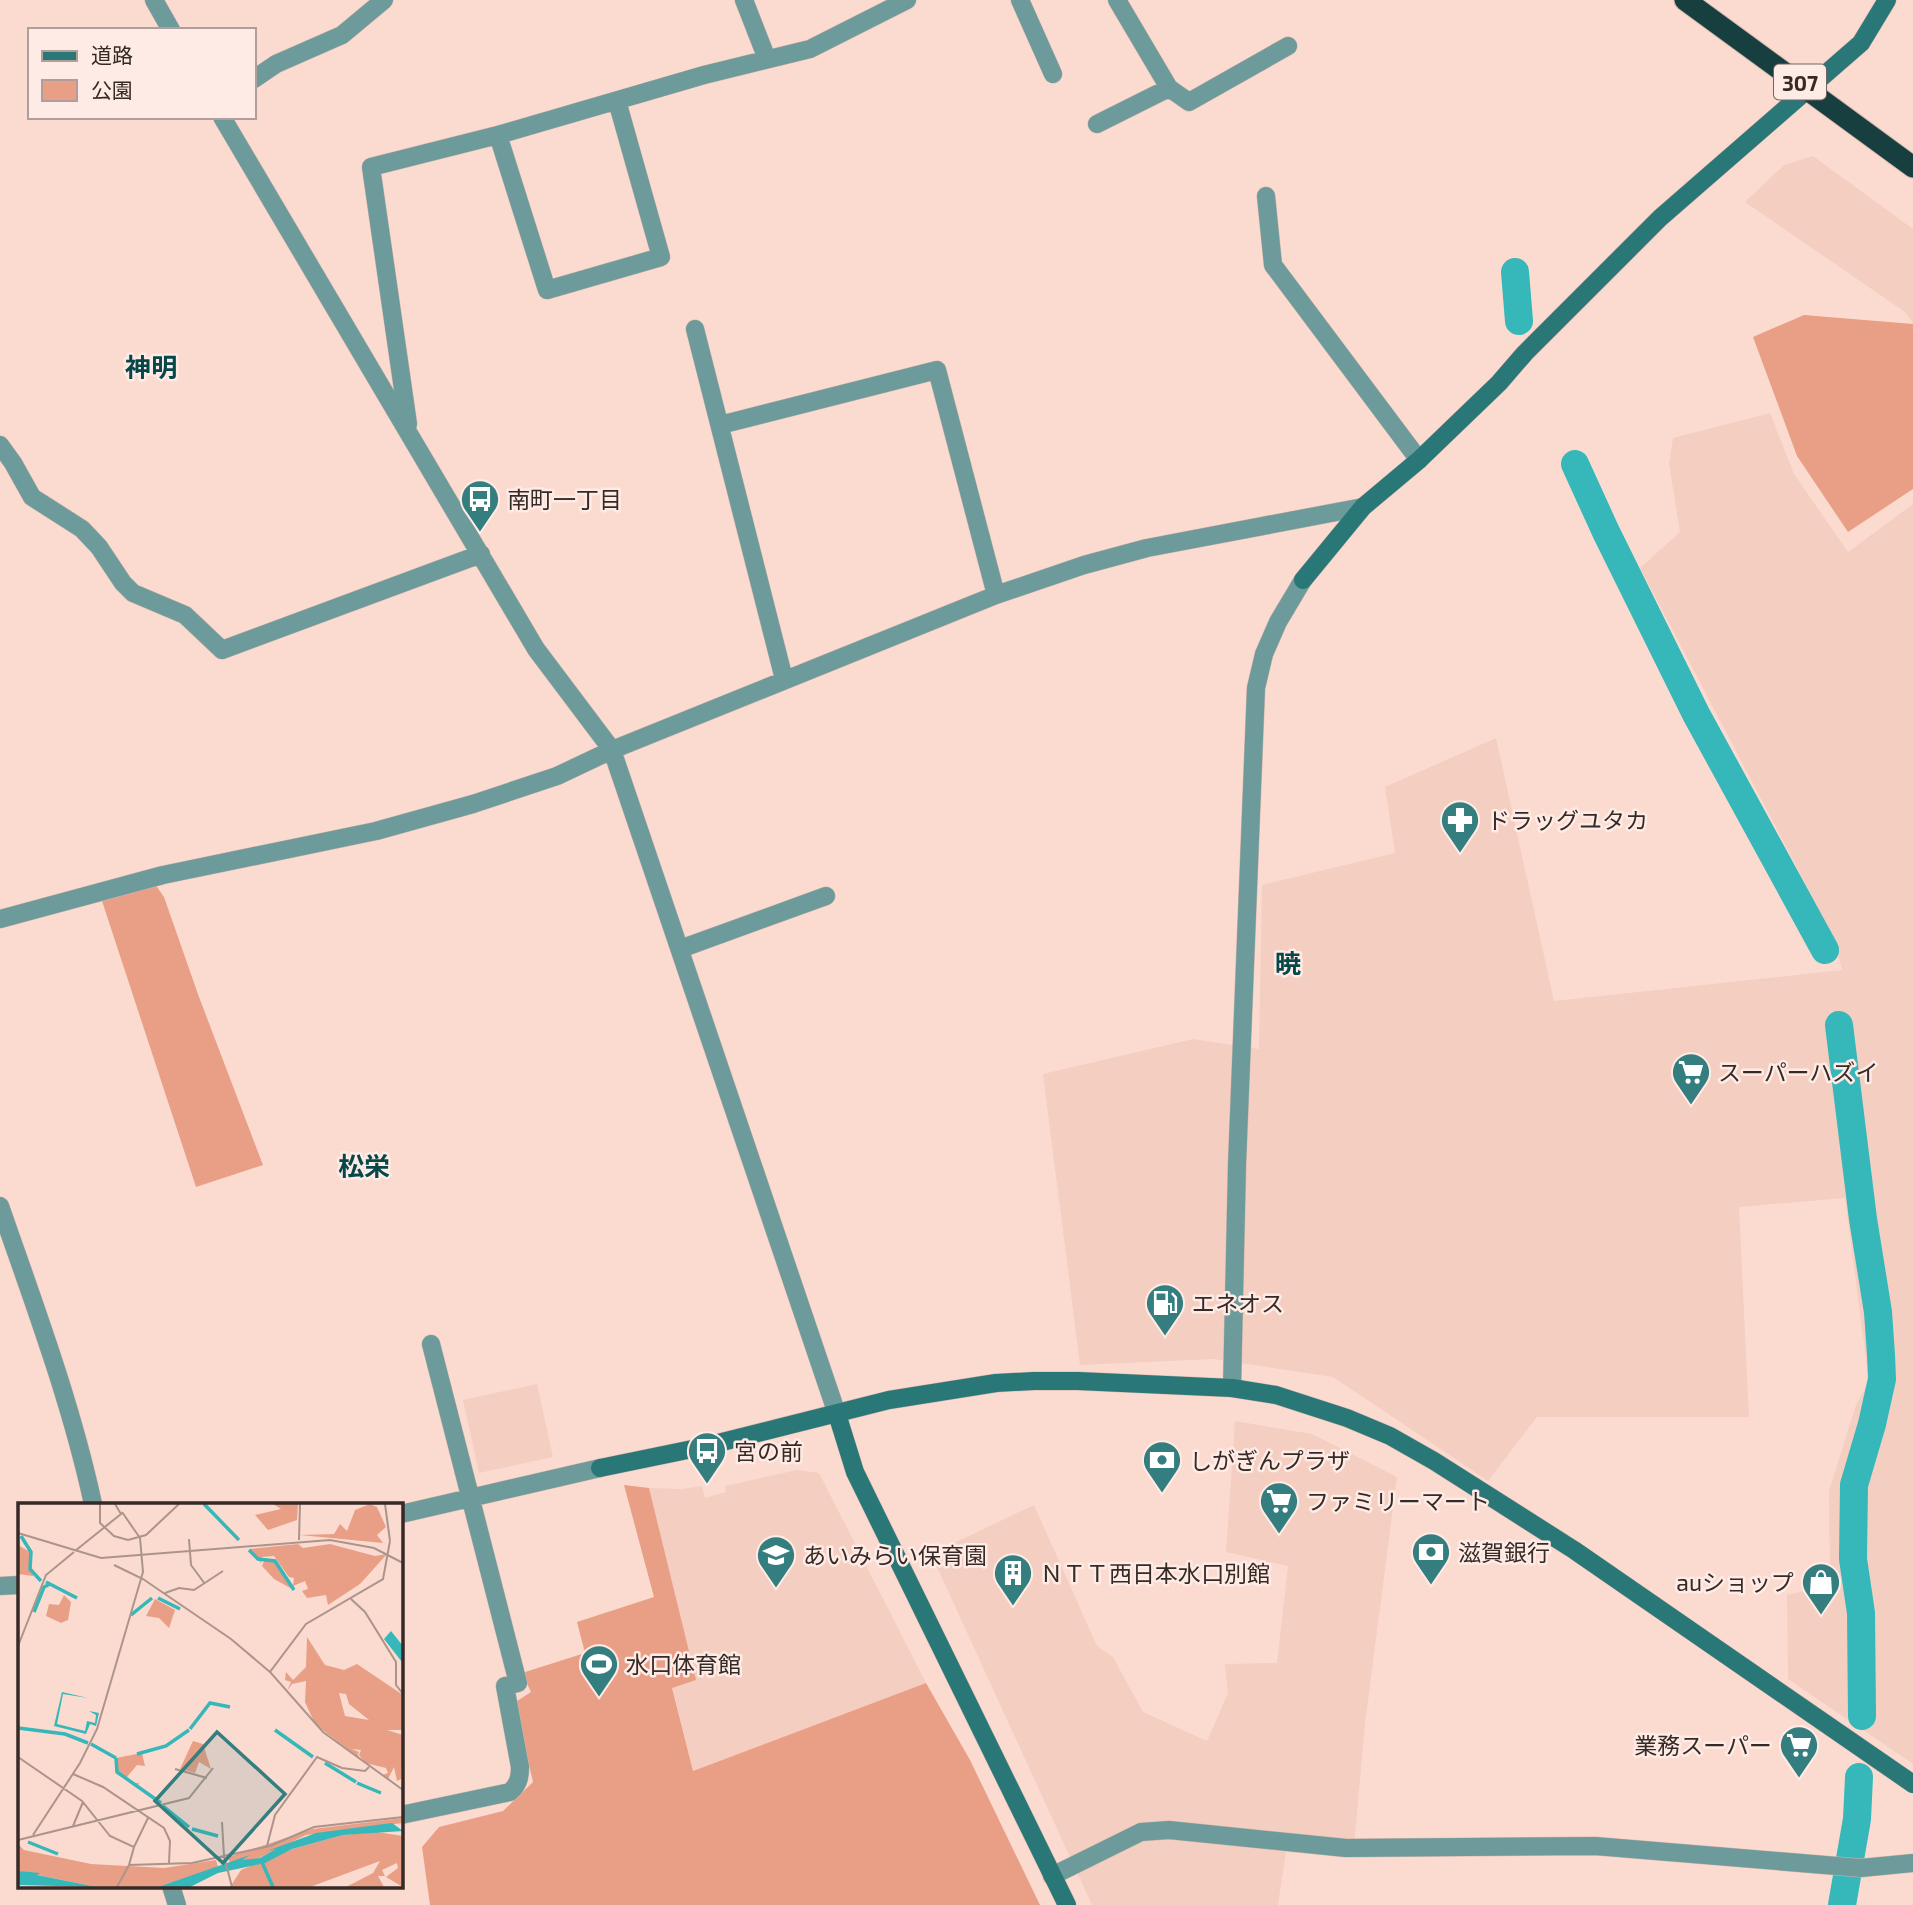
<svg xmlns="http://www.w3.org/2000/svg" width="1913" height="1905" font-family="'Exo 2','Noto Sans JP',sans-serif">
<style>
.built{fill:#f4cec0}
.green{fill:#e89f86}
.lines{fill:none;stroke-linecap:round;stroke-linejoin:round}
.canal{stroke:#36b7b9;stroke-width:28}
.street-casing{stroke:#d4b8ae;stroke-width:19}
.secondary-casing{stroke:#d4b8ae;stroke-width:19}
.highway-casing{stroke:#d4b8ae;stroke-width:23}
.street{stroke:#6d9b9b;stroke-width:18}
.secondary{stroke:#2a7778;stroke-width:18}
.highway{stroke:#183f3f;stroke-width:21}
.labels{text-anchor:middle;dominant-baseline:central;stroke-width:5;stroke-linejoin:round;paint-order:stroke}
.shield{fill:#ffebe5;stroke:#72645f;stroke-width:2}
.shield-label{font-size:21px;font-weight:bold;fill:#362a26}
.poi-label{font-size:23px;fill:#362a26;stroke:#ffebe5;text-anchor:start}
.quarter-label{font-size:26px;font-weight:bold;fill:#06484a;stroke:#ffebe5}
.inset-river{fill:none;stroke:#36b7b9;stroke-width:3.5}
.inset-road{fill:none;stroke:#ac948c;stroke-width:2}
.view{fill:#357e7f;fill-opacity:0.15;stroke:#357e7f;stroke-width:3.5}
.inset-edge{fill:none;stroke:#362a26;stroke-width:3.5}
</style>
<rect width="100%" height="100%" fill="#fbdbd0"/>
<path class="built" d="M1813 156 1913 229V323L1905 312 1745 202 1784 165Z
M1770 413 1794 474 1848 552 1913 504V1764L1788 1679 1787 1595 1830 1585 1829 1491 1856 1405 1869 1382 1845 1198 1739 1207 1749 1417H1537L1488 1481 1333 1377 1214 1359 1080 1365 1043 1074 1193 1039 1259 1049 1262 885 1395 853 1385 787 1496 738 1554 1001 1842 970 1834 938 1640 568 1680 532 1669 464 1673 438Z
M537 1384 553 1457 479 1473 463 1400Z
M1235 1421 1312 1434 1397 1477 1365 1724 1353 1857 1286 1852 1278 1905H1092L931 1554 1034 1505 1097 1646 1113 1657 1143 1712 1207 1741 1228 1693 1225 1664 1277 1663 1288 1566 1226 1552Z
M797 1470 819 1473 926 1683 693 1771 672 1687 695 1679 649 1488 682 1489 702 1486 705 1498 726 1492 725 1486Z"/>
<path class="green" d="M1804 315 1913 324V489L1848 532 1797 456 1753 337Z
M155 884 164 897 199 997 263 1165 196 1187 102 901Z
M624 1485 649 1488 696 1680 672 1688 693 1771 926 1683 970 1760 1040 1905H430L422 1847 439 1827 503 1811 533 1782 514 1703 531 1692 522 1673 585 1653 577 1622 654 1597Z"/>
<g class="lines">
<path class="canal" d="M1515 272 1519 321
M1575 464 1606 532 1696 714 1825 950
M1839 1025 1863 1219 1878 1312 1881 1355 1882 1379 1872 1424 1854 1485 1853 1559 1861 1613 1862 1716
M1842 1905 1857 1819 1859 1777"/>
<g class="street-casing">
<path id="street" d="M154 0 171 30
M744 0 767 59
M1020 0 1053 74
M254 79 276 64 342 35 384 0
M1169 88 1189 102 1288 46
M222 117 536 649 612 750 837 1414
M1097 124 1169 88 1117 0
M498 135 547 290 661 257 617 101
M1266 196 1273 265 1419 460
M695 329 784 679
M408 424 371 167 498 135 704 75 810 49 907 0
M720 425 937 370 996 595
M0 445 13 463 32 497 82 529 99 547 123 583 133 593 185 615 222 650 481 554
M0 919 163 875 376 831 473 804 557 776 612 750 996 595 1084 565 1147 548 1363 507
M680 949 826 896
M0 1206C34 1304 71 1402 93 1504
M1232 1388 1237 1165 1256 688 1264 654 1278 622 1303 580
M401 1514 600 1468
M0 1586 19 1585
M401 1815 510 1792C518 1785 520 1778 520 1767L505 1686 518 1683 431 1344
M1052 1876 1141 1832 1169 1830 1346 1848 1595 1846 1861 1868 1913 1863
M171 1886 177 1905"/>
</g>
<g class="secondary-casing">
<path id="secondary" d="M1303 580 1363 507 1419 460 1499 383 1525 353 1660 218 1861 43 1887 0
M837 1414 855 1472 1067 1905
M600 1468 702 1447 889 1400 996 1383 1034 1381H1078L1232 1388 1276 1395 1347 1418 1390 1436 1434 1461 1574 1550 1913 1784"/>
</g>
<g class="highway-casing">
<path id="highway" d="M1685 0 1913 167"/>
</g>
<use href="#street" class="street"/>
<use href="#secondary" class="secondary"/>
<use href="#highway" class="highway"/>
</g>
<defs>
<g id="bus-pin" transform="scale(2.0125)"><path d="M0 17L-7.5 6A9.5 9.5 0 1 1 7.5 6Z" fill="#357e7f" stroke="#ffebe5"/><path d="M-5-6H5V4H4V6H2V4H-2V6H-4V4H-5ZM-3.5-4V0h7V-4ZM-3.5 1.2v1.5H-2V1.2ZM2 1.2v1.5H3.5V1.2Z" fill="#fff"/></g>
<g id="pharmacy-pin" transform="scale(2.0125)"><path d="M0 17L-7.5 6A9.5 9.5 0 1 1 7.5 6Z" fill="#357e7f" stroke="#ffebe5"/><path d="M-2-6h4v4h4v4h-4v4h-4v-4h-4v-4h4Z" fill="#fff"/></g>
<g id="supermarket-pin" transform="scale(2.0125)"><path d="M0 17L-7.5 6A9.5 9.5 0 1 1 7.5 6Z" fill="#357e7f" stroke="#ffebe5"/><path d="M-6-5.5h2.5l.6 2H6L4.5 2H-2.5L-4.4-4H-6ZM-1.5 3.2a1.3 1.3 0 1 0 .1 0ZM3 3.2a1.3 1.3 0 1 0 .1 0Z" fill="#fff"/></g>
<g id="fuel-pin" transform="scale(2.0125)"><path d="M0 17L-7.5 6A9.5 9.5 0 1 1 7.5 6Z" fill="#357e7f" stroke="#ffebe5"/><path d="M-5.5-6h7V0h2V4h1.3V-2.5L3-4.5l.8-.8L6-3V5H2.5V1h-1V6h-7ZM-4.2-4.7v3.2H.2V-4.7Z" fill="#fff"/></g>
<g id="bank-pin" transform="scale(2.0125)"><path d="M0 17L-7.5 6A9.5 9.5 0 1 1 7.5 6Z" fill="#357e7f" stroke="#ffebe5"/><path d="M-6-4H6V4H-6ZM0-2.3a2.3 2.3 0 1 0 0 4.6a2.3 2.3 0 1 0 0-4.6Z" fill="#fff"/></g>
<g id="school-pin" transform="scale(2.0125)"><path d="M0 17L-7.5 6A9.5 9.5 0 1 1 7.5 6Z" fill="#357e7f" stroke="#ffebe5"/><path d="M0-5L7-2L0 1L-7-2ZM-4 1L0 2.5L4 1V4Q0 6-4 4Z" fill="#fff"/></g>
<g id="building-pin" transform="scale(2.0125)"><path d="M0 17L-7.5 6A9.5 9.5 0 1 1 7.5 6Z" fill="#357e7f" stroke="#ffebe5"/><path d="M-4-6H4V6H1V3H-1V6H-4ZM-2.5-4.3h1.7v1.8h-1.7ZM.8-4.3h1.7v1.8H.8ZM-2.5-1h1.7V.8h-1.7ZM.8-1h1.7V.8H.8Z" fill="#fff"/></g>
<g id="shop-pin" transform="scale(2.0125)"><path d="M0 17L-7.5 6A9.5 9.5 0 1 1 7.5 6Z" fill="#357e7f" stroke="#ffebe5"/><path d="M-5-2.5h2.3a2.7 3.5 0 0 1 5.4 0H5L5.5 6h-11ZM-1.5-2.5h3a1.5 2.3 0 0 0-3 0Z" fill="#fff"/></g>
<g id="stadium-pin" transform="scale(2.0125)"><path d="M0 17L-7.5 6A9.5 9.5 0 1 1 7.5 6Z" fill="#357e7f" stroke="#ffebe5"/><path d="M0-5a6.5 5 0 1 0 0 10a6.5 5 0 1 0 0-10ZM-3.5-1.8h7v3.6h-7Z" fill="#fff"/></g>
</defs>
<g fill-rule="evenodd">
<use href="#bus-pin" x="480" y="499"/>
<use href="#pharmacy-pin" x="1460" y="820"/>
<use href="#supermarket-pin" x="1691" y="1072"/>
<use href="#fuel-pin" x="1165" y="1303"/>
<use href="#bus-pin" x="707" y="1451"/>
<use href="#bank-pin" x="1162" y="1460"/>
<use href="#supermarket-pin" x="1279" y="1501"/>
<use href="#bank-pin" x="1431" y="1552"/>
<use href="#school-pin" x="776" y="1555"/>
<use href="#building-pin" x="1013" y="1573"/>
<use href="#shop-pin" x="1821" y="1582"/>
<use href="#stadium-pin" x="599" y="1664"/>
<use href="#supermarket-pin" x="1799" y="1745"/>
</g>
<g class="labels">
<rect class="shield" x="1774" y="64.5" width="52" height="35" rx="5"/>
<g class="shield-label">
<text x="1800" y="82">307</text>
</g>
<g class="poi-label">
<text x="507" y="499">南町一丁目</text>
<text x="1487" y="820">ドラッグユタカ</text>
<text x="1718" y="1072">スーパーハズイ</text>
<text x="1192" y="1303">エネオス</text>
<text x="734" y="1451">宮の前</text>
<text x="1189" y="1460">しがぎんプラザ</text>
<text x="1306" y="1501">ファミリーマート</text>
<text x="1458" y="1552">滋賀銀行</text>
<text x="803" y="1555">あいみらい保育園</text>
<text x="1040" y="1573">ＮＴＴ西日本水口別館</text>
<text x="1794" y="1582" text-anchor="end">auショップ</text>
<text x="626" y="1664">水口体育館</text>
<text x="1772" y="1745" text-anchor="end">業務スーパー</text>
</g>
<g class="quarter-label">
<text x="151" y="366">神明</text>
<text x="1288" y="962">暁</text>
<text x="364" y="1165">松栄</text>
</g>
</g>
<g transform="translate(18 1503)">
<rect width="385" height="385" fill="#fbdbd0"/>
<path d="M255 1H280L279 17 250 27 237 12 263 6ZM352 1 359 4 368 24 359 32 365 40 282 32 316 31 322 21 329 28 337 7ZM280 41 285 45 312 41 357 53 369 51 342 81 310 102 308 92 289 95 284 88 290 86 287 78 275 83 276 75 271 74 256 53 244 54 243 60 231 46ZM0 42 12 49 15 73 0 71ZM247 56 257 58 276 87 256 76 244 63ZM46 92 53 99 50 117 43 120 28 113 31 101 41 102ZM137 96 157 107 151 125 141 115 128 113ZM289 134 307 162 326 167 339 161 385 192V227H369L385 232 383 276 379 278 376 264 370 276 364 272 370 270 368 265 347 260 341 252 343 247 334 246 341 249 340 251 341 255 297 221 287 199 288 178 274 181 269 188 273 179 267 177 268 169 275 177 288 164ZM321 190 328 191 331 201 351 217 327 213ZM175 238 185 241 193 266 181 259 177 270 162 266ZM124 250 127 263 119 262 109 274 113 280H121L119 285 98 269V255ZM385 315V320L288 332 237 357 212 360 210 354 295 326ZM359 329 385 333V384L368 374 380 365 379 360 364 367 367 373H360L366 384H328L355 370 362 358 292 384H212L223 367 274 346 325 332ZM0 341 6 347 73 361 146 365 198 357 200 364 140 384H79L0 368Z" fill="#e89f86" fill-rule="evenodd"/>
<path d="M373 128 385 143 384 159 366 136ZM44 189 70 195 45 191 39 221 67 228 69 218 77 220 78 212 71 208 81 210 78 223 72 221 68 231 36 223ZM374 320 385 328 325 332 274 346 247 360 200 370 172 384H140L232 352 224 357 242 355 258 346 249 348 298 330ZM0 368 22 370 19 372 79 384 0 382Z" fill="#36b7b9"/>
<path class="inset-river" d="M186 1 221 37M3 33 13 49 12 66 23 78M231 47 240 56 257 58 276 87M28 79 59 95M140 95 162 106M16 109 26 84 32 81M113 112 134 95M0 225 47 231 70 240M172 226 192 200 212 204M257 227 295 254M73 241 98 255M119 251 148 243 171 227M98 255 99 269 143 300M307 260 338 279M339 280 363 290M145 303 171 324M174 326 200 333M10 339 40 351M243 357 255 384"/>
<path class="inset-road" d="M82 1V20L96 33 110 37 128 32 161 1M367 1 372 38M0 30 83 55 312 37 356 45 385 60M171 36 173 62 187 81M281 37 282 1M372 38 365 76 288 121 252 169 305 229 385 287M57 48 103 11 97 1M96 62 125 76 213 136 252 169M147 90 161 85 176 87 205 68M333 96 347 109 378 159V182L385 191M0 143 28 72 56 49M0 254 64 298 92 333 116 344 111 362M157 266 189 275M55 271 85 284 146 325 152 338 151 360M204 319 206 353M55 323 65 299M15 332 62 260 79 226 125 69 122 35 104 9M0 337 171 295 195 265M249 343 257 312 299 254 324 265 347 268 351 264M116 344 130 315M206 353 214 384M99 384 111 362 174 360 252 343 296 324 385 314"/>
<path class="view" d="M199 229 267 291 205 360 137 298Z"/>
<rect width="385" height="385" class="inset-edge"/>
</g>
<rect x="28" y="28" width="228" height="91" fill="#ffebe5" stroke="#af9e99" stroke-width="2"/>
<rect x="42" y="51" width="35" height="10" fill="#2a7778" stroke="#af9e99" stroke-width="2"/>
<text x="91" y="63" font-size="21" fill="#362a26">道路</text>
<rect x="42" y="80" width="35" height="21" fill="#e89f86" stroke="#af9e99" stroke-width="2"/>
<text x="91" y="98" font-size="21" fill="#362a26">公園</text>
</svg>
